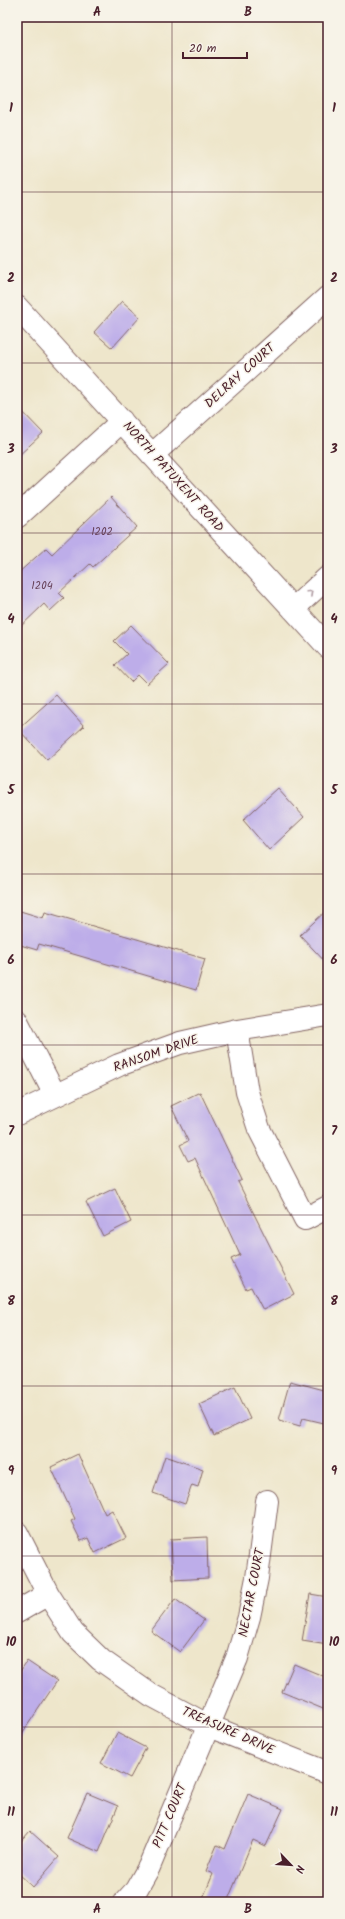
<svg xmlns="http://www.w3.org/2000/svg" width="345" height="1919" font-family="Kalam,sans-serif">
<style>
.building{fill:#bdade9}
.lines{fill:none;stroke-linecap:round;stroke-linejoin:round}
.minor-casing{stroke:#836563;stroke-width:24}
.minor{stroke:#fff;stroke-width:22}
.oneway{stroke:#ae9aa0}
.grid{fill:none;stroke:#4a1f2b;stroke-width:1;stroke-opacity:0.55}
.labels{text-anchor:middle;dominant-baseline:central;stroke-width:3;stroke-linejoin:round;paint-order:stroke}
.number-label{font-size:11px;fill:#67425a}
.street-label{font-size:13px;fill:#4a1f2b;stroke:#f7f3e8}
.neatline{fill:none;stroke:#4a1f2b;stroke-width:1.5}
.grid-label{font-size:13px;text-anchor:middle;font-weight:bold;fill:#4a1f2b}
</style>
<rect width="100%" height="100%" fill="#f7f3e8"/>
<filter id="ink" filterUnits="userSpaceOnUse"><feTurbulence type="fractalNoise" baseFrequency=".025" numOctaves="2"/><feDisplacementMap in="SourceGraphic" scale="8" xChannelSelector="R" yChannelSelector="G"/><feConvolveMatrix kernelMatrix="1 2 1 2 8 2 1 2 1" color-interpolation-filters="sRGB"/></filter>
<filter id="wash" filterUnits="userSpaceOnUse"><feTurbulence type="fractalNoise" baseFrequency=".012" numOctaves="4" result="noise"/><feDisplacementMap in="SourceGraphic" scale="16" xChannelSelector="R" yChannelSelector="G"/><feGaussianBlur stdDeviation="0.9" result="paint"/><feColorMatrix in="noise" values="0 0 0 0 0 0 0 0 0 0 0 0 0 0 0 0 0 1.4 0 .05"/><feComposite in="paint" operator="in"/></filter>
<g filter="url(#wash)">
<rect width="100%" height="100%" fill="#eee6cb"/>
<g id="blocks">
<path class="building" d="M122 301 140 317 112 348 94 332Z
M17 406 43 433 17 457Z
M111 497 137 527 93 567 90 564 59 593 64 598 50 611 44 604 17 630V574L46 548 52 554Z
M131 625 169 664 147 684 138 675 131 682 115 665 127 654 114 641Z
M56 695 84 726 47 760 18 729Z
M278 788 304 817 269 850 243 820Z
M328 909V965L300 935Z
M17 910 43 918 45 912 205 959 196 990 39 944 37 950 17 944Z
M200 1092 242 1180 238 1182 294 1294 263 1310 251 1287 246 1289 231 1259 240 1255 195 1158 188 1161 180 1145 188 1141 171 1106Z
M115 1188 131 1222 103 1236 86 1202Z
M290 1381 328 1391V1407L324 1423 303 1418 300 1426 279 1420Z
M235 1387 250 1419 214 1436 199 1404Z
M78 1454 105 1514 112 1510 126 1538 95 1553 88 1538 81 1541 71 1521 75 1519 51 1467Z
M165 1456 203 1469 198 1487 192 1485 185 1504 153 1493Z
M207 1537 208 1578 173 1580 171 1539Z
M310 1594 328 1597V1645L302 1641Z
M175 1599 204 1620 180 1652 151 1631Z
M27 1661 57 1681 17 1741V1676Z
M294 1664 328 1678V1711L282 1692Z
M117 1733 146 1748 130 1778 101 1763Z
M87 1793 118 1806 99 1852 67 1838Z
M248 1794 283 1809 266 1846 253 1840 227 1902H214L203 1898 213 1874 206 1871 217 1845 225 1849Z
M30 1831 59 1857 33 1887 17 1872V1846Z"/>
</g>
</g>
<g filter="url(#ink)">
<use href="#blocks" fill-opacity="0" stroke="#836563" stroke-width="1"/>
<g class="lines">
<g class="minor-casing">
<path id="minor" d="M17 307 328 647
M152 455 328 297
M17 517 122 421
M293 609 328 577
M17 1021 55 1095
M237 1030 247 1092 259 1129 305 1219 328 1207
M17 1114 119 1065 180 1043 237 1030 328 1015
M17 1533 48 1594 73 1633 101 1660 151 1695 209 1726 328 1773
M17 1612 48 1594
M125 1902 136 1890 149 1867 237 1658 249 1617 257 1578 267 1501"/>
</g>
<use href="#minor" class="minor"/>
</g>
<defs><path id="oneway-chevron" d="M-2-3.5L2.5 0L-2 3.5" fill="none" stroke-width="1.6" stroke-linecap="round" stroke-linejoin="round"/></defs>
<use class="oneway" href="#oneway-chevron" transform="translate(310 593) rotate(-43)"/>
</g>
<path class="grid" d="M172 17V1902M17 192H328M17 363H328M17 533H328M17 704H328M17 874H328M17 1045H328M17 1215H328M17 1386H328M17 1556H328M17 1727H328"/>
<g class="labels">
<g class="number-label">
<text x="102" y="532">1202</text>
<text x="42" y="586">1204</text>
</g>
<g class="street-label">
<text transform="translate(240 376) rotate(-42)">DELRAY COURT</text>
<text transform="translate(173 477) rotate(48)">NORTH PATUXENT ROAD</text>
<text transform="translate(156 1054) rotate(-19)">RANSOM DRIVE</text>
<text transform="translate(252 1593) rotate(-79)">NECTAR COURT</text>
<text transform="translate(228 1731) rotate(24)">TREASURE DRIVE</text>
<text transform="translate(170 1816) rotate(-67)">PITT COURT</text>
</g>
</g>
<rect width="345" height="1919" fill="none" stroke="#f7f3e8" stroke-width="44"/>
<g transform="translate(291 1865) rotate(115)" stroke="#f7f3e8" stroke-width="3" paint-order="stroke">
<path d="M0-3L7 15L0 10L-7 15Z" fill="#4a1f2b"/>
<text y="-6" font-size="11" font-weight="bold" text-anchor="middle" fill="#4a1f2b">N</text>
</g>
<path d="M183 52v6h64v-6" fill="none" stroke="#4a1f2b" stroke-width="2"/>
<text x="189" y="52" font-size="12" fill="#4a1f2b" stroke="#f7f3e8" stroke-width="3" paint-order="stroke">20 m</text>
<rect x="22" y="22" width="301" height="1875" class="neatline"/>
<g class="grid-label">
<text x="97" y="16">A</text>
<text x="248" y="16">B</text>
<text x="11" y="112">1</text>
<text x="334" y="112">1</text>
<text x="11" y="282">2</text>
<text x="334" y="282">2</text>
<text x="11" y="453">3</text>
<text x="334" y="453">3</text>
<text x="11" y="623">4</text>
<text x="334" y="623">4</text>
<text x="11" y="794">5</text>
<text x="334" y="794">5</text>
<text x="11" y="964">6</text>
<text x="334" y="964">6</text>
<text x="11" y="1135">7</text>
<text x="334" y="1135">7</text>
<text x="11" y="1305">8</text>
<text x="334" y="1305">8</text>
<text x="11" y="1475">9</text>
<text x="334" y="1475">9</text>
<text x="11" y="1646">10</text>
<text x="334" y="1646">10</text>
<text x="11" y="1816">11</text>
<text x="334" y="1816">11</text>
<text x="97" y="1913">A</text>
<text x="248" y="1913">B</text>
</g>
</svg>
